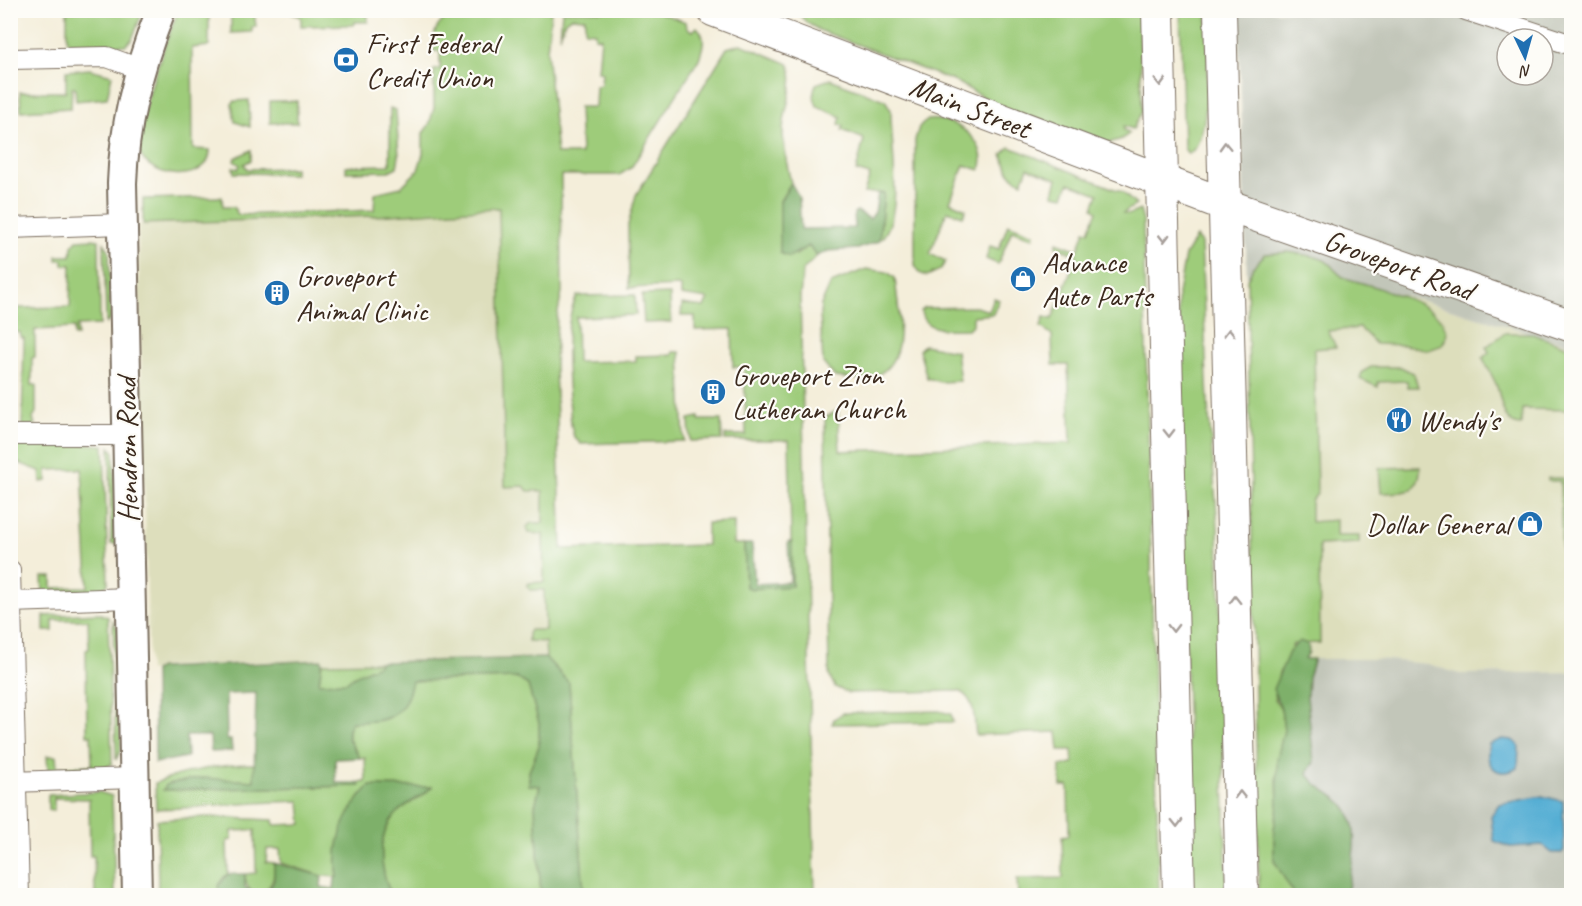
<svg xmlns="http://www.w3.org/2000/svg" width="1582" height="906" font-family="Caveat,sans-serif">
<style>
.built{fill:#dddebc}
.industrial{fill:#c2c6b9;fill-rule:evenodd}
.green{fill:#9ecc7a;stroke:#6c7b4c;stroke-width:1.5}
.forest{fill:#7eb06a;stroke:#5c6d44;stroke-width:1.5}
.water{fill:#57afd4;stroke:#496c79;stroke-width:1.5}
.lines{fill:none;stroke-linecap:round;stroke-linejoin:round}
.street-casing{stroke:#7c6f60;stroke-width:22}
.secondary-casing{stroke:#7c6f60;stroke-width:32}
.primary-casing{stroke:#7c6f60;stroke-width:34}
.street{stroke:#fff;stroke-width:20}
.secondary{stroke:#fff;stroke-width:28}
.primary{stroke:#fff;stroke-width:32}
.oneway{stroke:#a79f9a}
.labels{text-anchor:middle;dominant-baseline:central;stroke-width:4.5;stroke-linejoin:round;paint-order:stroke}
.poi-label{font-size:30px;fill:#3b2a1e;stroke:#fdfcf7;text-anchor:start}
.street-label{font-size:30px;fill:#3b2a1e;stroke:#fdfcf7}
</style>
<rect width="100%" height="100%" fill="#fdfcf7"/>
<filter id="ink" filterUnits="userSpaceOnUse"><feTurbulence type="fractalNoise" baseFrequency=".0167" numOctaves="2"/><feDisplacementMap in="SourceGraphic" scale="12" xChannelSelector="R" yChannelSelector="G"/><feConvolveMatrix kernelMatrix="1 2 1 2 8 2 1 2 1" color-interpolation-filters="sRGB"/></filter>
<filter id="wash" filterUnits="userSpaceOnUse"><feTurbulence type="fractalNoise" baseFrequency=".008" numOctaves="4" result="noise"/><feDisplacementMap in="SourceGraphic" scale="24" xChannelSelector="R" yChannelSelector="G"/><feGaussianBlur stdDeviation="1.35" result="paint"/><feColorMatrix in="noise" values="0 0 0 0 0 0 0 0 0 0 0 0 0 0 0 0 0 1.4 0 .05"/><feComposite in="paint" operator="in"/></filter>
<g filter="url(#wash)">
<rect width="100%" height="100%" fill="#f4eeda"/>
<path class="built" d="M499 208 505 486H524L543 491V523L530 534H543L544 582 529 583 530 590 544 589 545 630H530L546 641V658L322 663 321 660 247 662 166 666 149 671 138 225 374 216Z
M1288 252 1377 288 1571 345V672L1460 674 1428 664 1379 659H1255L1247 280Z"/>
<path class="industrial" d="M1238 11H1571V345L1342 277 1325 260 1288 252 1265 254 1253 267 1247 280ZM1507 39H1543V75H1507Z
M1314 659H1379L1428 664 1460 674 1571 672V895H1347L1353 829 1348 815 1343 804 1312 781 1307 773 1313 744 1307 716 1308 677Z"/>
<path class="green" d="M1020 10 1139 11 1142 111 1133 129 1124 126V130L1130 133 1122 139 1103 145 1020 117 956 82 819 30 807 23 796 11Z
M67 11H143L132 39 126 45 72 48 67 40Z
M178 11H209V46L192 48 193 149 210 150C211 186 139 181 137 143 137 133 141 122 144 112 153 77 165 44 178 11Z
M231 11H254L256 27H252V32L231 33Z
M292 11H364L363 14 368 15V22H355L354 25 301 26V17L292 13Z
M452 11H551L547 51 557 154H581L579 107H595L596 86 601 85 602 72 598 71 601 38 595 37V32L585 31V18L571 17 565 21 560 37 562 11H655L686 22 687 28 693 31 697 27C707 37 703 47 699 59L631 168 619 175H561L562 292 557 317 555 367 562 549 707 545V523L734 522V544H744L746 587 792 586 789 440H725V435H746L744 367H733L732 329 695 330V316H681L682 304 704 307 708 299 681 295V286L629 288 628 225 636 195 727 48 741 44 789 64C797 83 784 109 783 130 783 148 787 165 791 183L780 201 796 255 809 246 817 256 803 270 800 296 815 895H584L569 683 546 658 545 642 528 641V634L530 630H545L544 590H530L527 586 529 583 544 582 543 534 528 533 526 528 531 523H543V491H528L524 486 505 487 499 208 374 216 143 224V199L222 197 223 207H234L238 215 374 210 375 193 401 187 418 170 423 154V133L429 125 434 108V70L440 69V51H433C433 27 437 27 452 11Z
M1180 11H1207C1207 37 1214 143 1188 154L1184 148Z
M90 69 112 75 107 98 76 101 75 87H72L71 108 21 111 20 92H66V71Z
M830 79 885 100 891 110C890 145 906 218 879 241L884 193H864L870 175 856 171 864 139 842 130 844 126 839 124 841 117 817 106C814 98 812 92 816 84Z
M249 100 250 127 235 122 232 104 235 101Z
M270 101H297V123H270Z
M390 108 396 110 399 156 397 167 389 171 346 172V166L390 165Z
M928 120C955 116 990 142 980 170L964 165 950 202 966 209 963 216 947 211 930 254 946 261 940 270 927 276 919 273 915 265V140L919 127Z
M1010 147 1122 192 1136 205 1123 213 1130 214 1140 210 1143 221 1159 895H1018L1017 879 1063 878 1062 836 1069 835 1068 786H1061L1060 766 1073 764 1072 750H1059L1057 732 976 735C974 720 976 699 959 691L848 693 835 687 829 675 825 418 838 410 840 451 1071 443 1068 365H1053L1052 335 1041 327 1044 317 1052 319 1077 255 1056 247 1057 242 1078 250 1085 231H1089L1097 211 1093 208 1098 194 1069 183 1064 196 1053 194 1057 179 1028 168 1022 182C1008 177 1007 167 1002 154Z
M251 150V160L244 164 247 169 295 168V174L234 173 233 167 238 169 240 165 234 161 235 158Z
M1008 224 1034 234 1033 238 1012 230 998 264 986 259 990 246 999 249Z
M1196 237 1201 243 1208 403 1218 528 1227 895 1191 896 1178 294 1185 255Z
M92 239 99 240 100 325 77 326V336H74V328L35 330V357L32 358V385H36V412L33 419 35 425 22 427 24 338H21L20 332 11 333 10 312H15V308L70 307 71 265H63V260H57V256H71L72 246 77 240Z
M104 243 109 250 111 319 106 324Z
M1288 252C1299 254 1314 255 1324 260 1332 264 1336 274 1345 278 1366 285 1470 308 1442 345L1428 350 1404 345 1376 344 1360 328 1328 331 1336 347 1314 349 1317 494 1311 501V522L1336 520V536H1359V543L1319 545 1320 643 1293 644 1285 665 1279 672 1275 700 1281 709 1284 730 1277 776 1278 807 1274 829V860L1294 895H1259L1247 280 1253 267 1265 254Z
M866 269 887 272 895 278C898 310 912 368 868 378 858 380 845 378 835 377L823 363 820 314 821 305 831 283Z
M670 294 671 322 644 323 642 295Z
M635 295 636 315 576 317 577 362 636 361V356L672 355 673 352H680L684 441 581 444 574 437 571 425C569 388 560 330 577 296Z
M994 298 999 300 993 314 973 316V324L968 329C952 329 923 333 921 311L925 308 976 307 989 311Z
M1505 333H1530L1571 348V410L1522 409 1521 425C1501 425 1502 398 1496 384 1492 375 1487 367 1483 358L1489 352 1486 347Z
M924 345 956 351 960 381 940 382 927 378 919 350Z
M1401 367 1414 374 1418 387H1408L1407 381 1378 382V387L1360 379 1362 372 1371 367Z
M699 417V420H721L722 440 690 441 689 419Z
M87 444 104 445 108 584 98 591 43 594 42 577H52V588L88 587 82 469 47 470V481L41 482 40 471 11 460V445Z
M110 447 114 452 117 544H111Z
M1420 467C1420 496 1404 492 1381 493L1379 468Z
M1548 478H1563L1565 566H1562L1560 481H1548Z
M98 613 108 617 112 764 100 770 53 772 48 771 47 756H56L57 767 92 765 91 735H87L86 650 89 649 88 620H53V631H44V616Z
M113 621 118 629 121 750 116 760Z
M381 662C371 672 357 671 347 682L319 683 322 663Z
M517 678 528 685 539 723V746L529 772V785H540L535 806 541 895H391C380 869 375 835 398 812 408 802 423 799 431 787L370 786C346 809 333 844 338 877L322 876 281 863 280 849H267L266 862 274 863C278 895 246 906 245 874L256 873 255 830 232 831V840L227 841 228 874 223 878 220 895H158L157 820 206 817 273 820 274 825 302 824 300 801C252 802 204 808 156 809L155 783C185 771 222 764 254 764L255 781 201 778 163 790 359 786V783L366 782 365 758H360C353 745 342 736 352 722 396 721 393 720 412 681Z
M939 711 951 714 953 722 832 724 834 719 843 713Z
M99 792 112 796 115 895H95L94 856H90L89 799 54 798V810H48V795Z"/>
<path class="forest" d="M791 183 799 197 801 229 855 228 854 213 857 211 870 219 875 212 878 193H884L879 241 858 249 828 251 817 256 809 246 789 257 780 253V201Z
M788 542H792V586L752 589 746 587 744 544H752L755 584 790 582Z
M1299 641 1308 644 1309 652 1305 659H1314L1308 677 1307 697 1314 762 1307 773C1316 788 1331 792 1343 804 1364 827 1350 869 1347 895H1294L1274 860V829L1278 807 1277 759 1284 730 1281 709 1273 689 1289 652Z
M546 658 569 683 584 895H541L535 806 540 786 529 785V772L539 746V723L528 685 517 678 412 681C404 720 387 721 352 722 341 736 353 745 360 758L335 759 336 783H359L360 786 163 790 167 784 201 778 254 781 256 693 226 694 227 740H231L232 751 211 752 210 736H186L187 757 155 763 154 671 159 668 322 660 319 683 347 682C357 671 371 672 381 662Z
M370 786 432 787C422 797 408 802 398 812 375 834 380 869 391 895H220L218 886 228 874H245V887C253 895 260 895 269 890L274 880V863L322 876 321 887 334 889 335 878 338 877C332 842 346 810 370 786Z"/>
<path class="water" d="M1502 739 1512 740 1519 745 1518 768C1497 779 1484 766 1489 744Z
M1542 796 1563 801 1564 850 1562 853H1552L1542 845 1510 847 1494 841 1491 816 1499 804Z"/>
</g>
<g filter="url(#ink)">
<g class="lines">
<g class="street-casing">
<path id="street" d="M1466 10 1572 45
M10 59 107 57 140 69
M10 228 122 224
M10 435H127
M10 570 19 896
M10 602 131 598
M10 782 135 778"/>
</g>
<g class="secondary-casing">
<path id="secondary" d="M137 896 122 183C124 124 139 66 161 10"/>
</g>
<g class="primary-casing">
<path id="primary" d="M713 10 1226 205 1572 326
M1158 10 1179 896
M1220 10 1242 896"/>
</g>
<use href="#street" class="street"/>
<use href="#secondary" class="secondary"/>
<use href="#primary" class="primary"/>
</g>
<defs><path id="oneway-chevron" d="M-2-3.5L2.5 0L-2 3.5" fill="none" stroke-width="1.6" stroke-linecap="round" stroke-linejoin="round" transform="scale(1.5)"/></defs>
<g class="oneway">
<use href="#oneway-chevron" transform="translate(1160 82) rotate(88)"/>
<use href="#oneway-chevron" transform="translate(1225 146) rotate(-92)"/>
<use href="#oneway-chevron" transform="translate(1164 238) rotate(89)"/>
<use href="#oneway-chevron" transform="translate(1229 333) rotate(-91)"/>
<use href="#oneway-chevron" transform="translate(1169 433) rotate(89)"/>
<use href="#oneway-chevron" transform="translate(1235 600) rotate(-91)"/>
<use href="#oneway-chevron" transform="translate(1173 628) rotate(89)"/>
<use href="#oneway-chevron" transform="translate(1240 795) rotate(-91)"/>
<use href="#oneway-chevron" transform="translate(1177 823) rotate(89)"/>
</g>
</g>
<defs>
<g id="bank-disc" transform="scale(1.35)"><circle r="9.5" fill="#1f6fb2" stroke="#fdfcf7"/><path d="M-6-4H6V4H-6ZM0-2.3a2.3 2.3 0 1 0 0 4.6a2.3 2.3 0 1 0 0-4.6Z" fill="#fff"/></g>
<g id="shop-disc" transform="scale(1.35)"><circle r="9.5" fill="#1f6fb2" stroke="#fdfcf7"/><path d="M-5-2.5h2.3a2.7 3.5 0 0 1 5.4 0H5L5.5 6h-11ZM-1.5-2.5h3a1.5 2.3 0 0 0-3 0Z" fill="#fff"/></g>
<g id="building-disc" transform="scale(1.35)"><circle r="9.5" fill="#1f6fb2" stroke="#fdfcf7"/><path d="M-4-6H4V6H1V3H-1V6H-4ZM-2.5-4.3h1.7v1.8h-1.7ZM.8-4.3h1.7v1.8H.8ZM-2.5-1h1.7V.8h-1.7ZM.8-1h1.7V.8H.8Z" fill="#fff"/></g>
<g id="restaurant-disc" transform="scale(1.35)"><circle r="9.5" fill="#1f6fb2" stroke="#fdfcf7"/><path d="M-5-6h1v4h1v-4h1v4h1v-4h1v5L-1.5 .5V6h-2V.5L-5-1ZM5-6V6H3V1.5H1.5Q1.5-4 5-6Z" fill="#fff"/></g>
</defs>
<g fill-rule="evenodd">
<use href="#bank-disc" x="346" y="60"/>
<use href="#shop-disc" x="1023" y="279"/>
<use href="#building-disc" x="277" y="293"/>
<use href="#building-disc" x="713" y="392"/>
<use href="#restaurant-disc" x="1399" y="420"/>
<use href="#shop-disc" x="1530" y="524"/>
</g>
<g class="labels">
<g class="poi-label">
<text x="366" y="43">First Federal<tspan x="366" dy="34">Credit Union</tspan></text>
<text x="1042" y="262">Advance<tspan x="1042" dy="34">Auto Parts</tspan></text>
<text x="296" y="276">Groveport<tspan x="296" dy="34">Animal Clinic</tspan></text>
<text x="732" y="375">Groveport Zion<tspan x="732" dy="34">Lutheran Church</tspan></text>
<text x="1418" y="420">Wendy's</text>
<text x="1510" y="524" text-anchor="end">Dollar General</text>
</g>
<g class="street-label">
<text transform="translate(970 107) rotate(21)">Main Street</text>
<text transform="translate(1399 265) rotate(20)">Groveport Road</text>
<text transform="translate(127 450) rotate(-91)">Hendron Road</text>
</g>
</g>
<rect width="1582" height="906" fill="none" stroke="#fdfcf7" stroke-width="36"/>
<g transform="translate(1525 57) rotate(175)"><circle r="28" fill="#fdfcf7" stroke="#afa8a0" stroke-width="1.5"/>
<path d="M0-4.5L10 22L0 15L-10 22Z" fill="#1f6fb2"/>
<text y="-9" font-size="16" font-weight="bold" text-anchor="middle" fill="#3b2a1e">N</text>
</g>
</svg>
